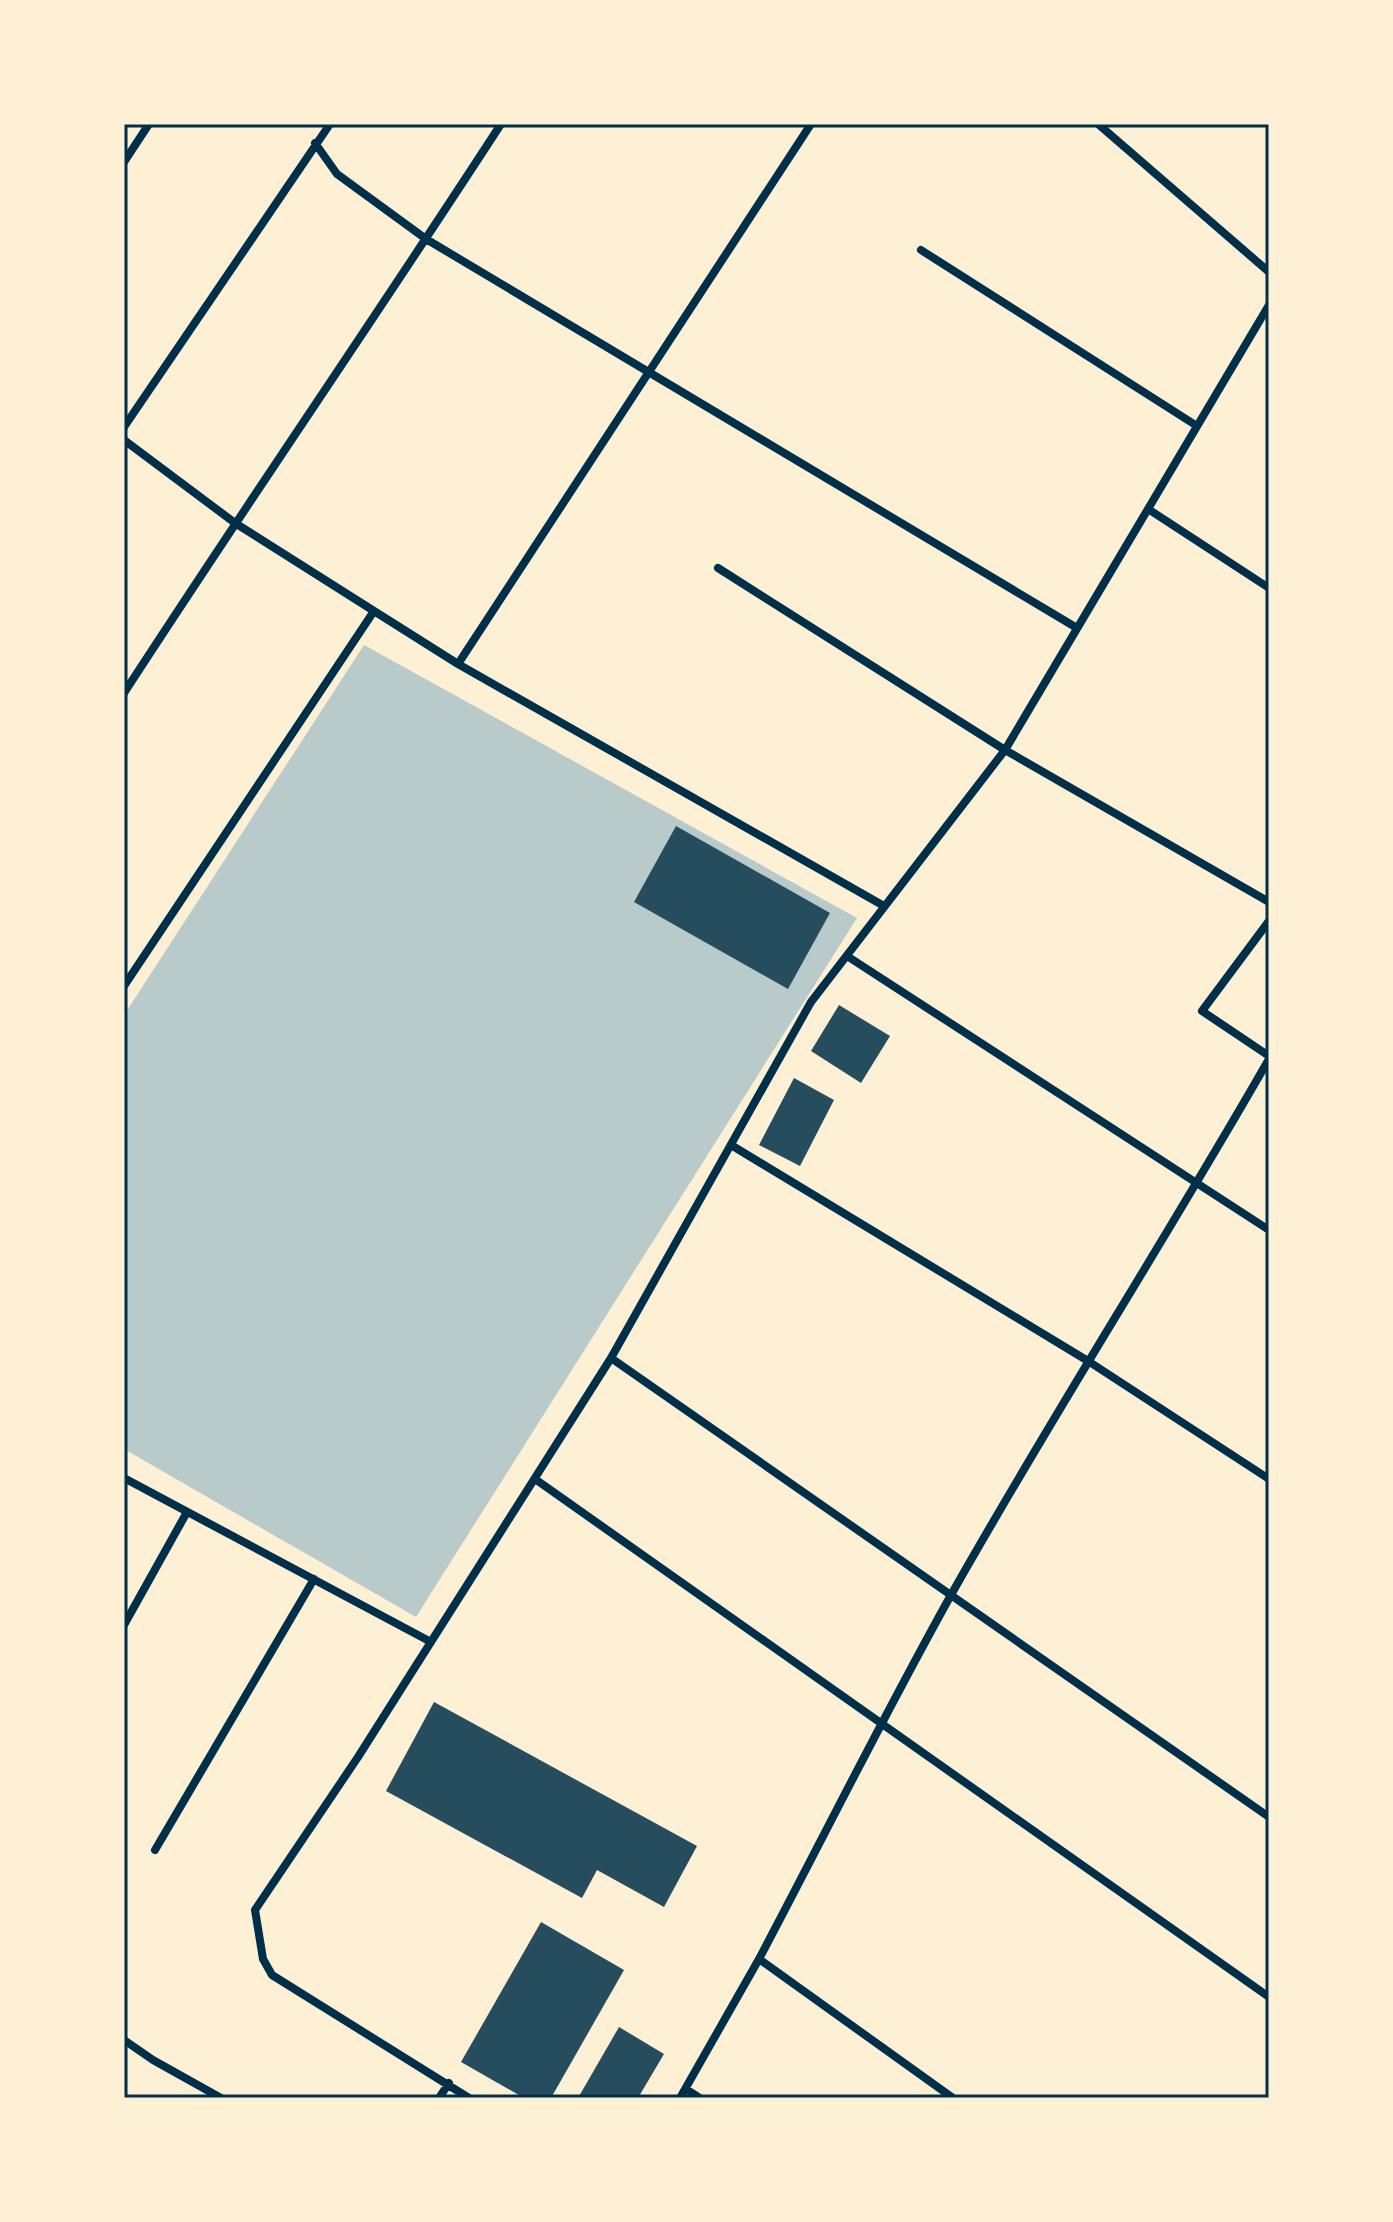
<svg xmlns="http://www.w3.org/2000/svg" width="1393" height="2222" font-family="Spectral,serif">
<style>
.green{fill:#b9caca}
.building{fill:#264d5e}
.lines{fill:none;stroke-linecap:round;stroke-linejoin:round}
.minor{stroke:#003049;stroke-width:8}
.neatline{fill:none;stroke:#003049;stroke-width:3}
</style>
<rect width="100%" height="100%" fill="#fdf0d5"/>
<path class="green" d="M364 645 857 918 416 1617 124 1449V1015Z"/>
<path class="building" d="M676 826 830 913 788 989 634 902Z
M839 1005 890 1036 861 1083 811 1051Z
M794 1078 834 1100 800 1166 759 1145Z
M434 1702 697 1846 664 1907 597 1870 582 1898 386 1791Z
M541 1922 624 1970 551 2098H524L461 2062Z
M619 2027 664 2054 638 2098H578Z"/>
<g class="lines">
<path class="minor" d="M1098 124 1269 272
M315 143 337 174 426 239 1077 628
M124 162 149 124
M921 250 1197 426
M124 427 330 124
M124 440 235 523 374 611
M1148 509 1269 588
M718 568 1005 750 1269 902
M458 664 884 906
M124 693C248 502 377 315 501 124
M1269 921 1202 1011 1269 1056
M847 956 1269 1230
M124 986 374 611 458 664 811 124
M731 1145 1088 1361 1269 1479
M611 1358 1269 1817
M124 1478 431 1642
M535 1479 1269 1997
M124 1625 187 1512
M155 1850 314 1579
M124 2040 153 2060 221 2098
M686 2089 700 2098
M439 2098 449 2083
M469 2098 272 1975 263 1959 255 1910 358 1757 611 1358 811 1002 1005 750 1269 305
M680 2098 759 1959
M953 2098 759 1959C823 1838 884 1715 951 1595 1053 1414 1166 1239 1269 1059"/>
</g>
<rect width="1393" height="2222" fill="none" stroke="#fdf0d5" stroke-width="252"/>
<rect x="126" y="126" width="1141" height="1970" class="neatline"/>
</svg>
